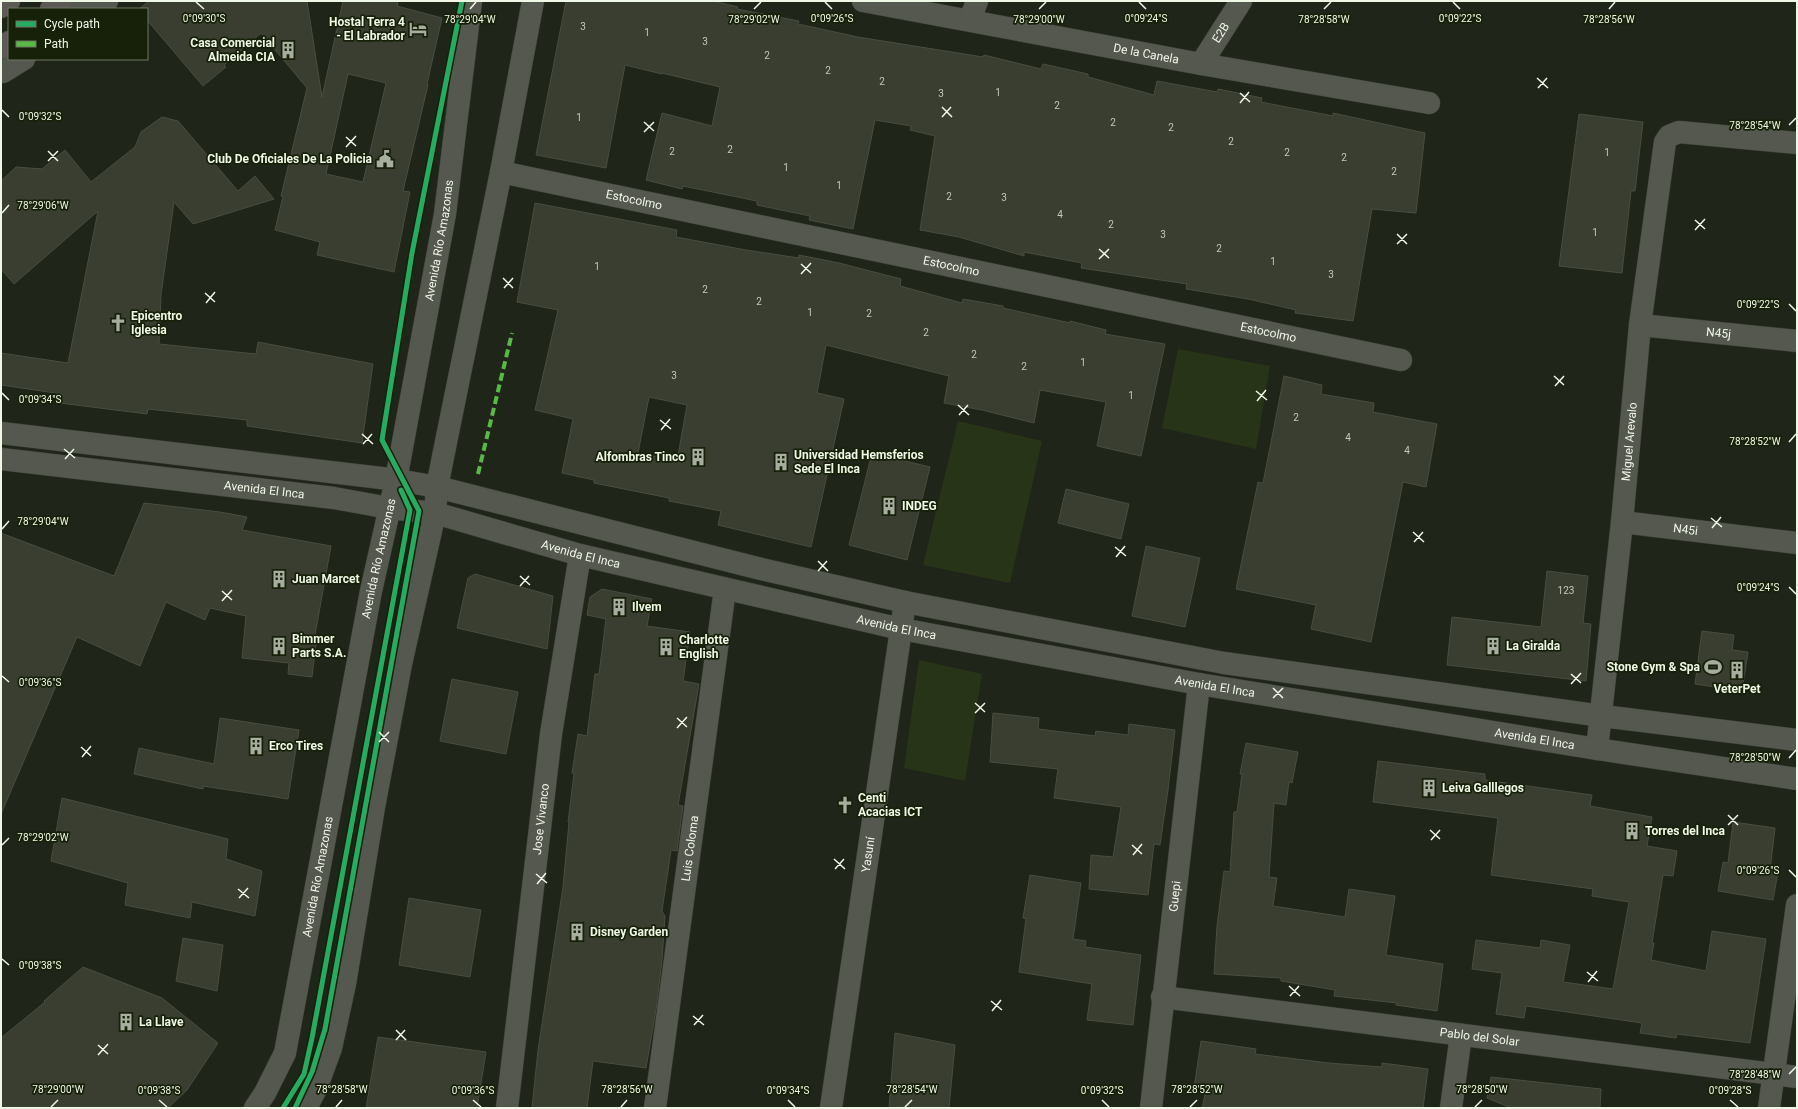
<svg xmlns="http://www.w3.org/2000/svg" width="1798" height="1109" font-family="Roboto,sans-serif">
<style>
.built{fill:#283417}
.building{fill:#393e30;stroke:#484d42;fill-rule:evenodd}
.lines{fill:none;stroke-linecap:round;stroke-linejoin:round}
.minor-casing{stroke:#3b4036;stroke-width:23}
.secondary-casing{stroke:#3b4036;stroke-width:23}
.primary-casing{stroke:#3b4036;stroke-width:23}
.minor{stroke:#54584f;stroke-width:22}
.secondary{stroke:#54584f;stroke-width:22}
.primary{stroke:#5d5954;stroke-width:22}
.quiet{stroke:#58b947;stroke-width:4;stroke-dasharray:8 4;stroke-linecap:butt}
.cycleway-casing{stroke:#172109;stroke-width:8}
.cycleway{stroke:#26ab63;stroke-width:5}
.ticks{fill:none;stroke:#eff7e7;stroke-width:1.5}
.labels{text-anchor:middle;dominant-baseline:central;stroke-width:3.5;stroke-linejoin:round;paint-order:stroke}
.number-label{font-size:10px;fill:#c2c9b9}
.poi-label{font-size:12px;font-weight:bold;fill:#eff7e7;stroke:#172109;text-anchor:start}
.street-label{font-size:12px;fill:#eff7e7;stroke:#172109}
.ticks-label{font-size:10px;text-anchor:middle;fill:#eff7e7;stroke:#172109;stroke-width:3.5;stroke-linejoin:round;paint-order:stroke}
</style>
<rect width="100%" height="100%" fill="#202519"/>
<path class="built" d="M1178 349 1270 366 1256 449 1162 428Z
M958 421 1042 441 1010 583 923 565Z
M919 660 982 674 965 781 904 768Z"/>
<path class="building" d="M149 1H307L322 97 343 1H398L397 6 442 18 427 84 428 85 403 191 410 192 394 272 317 255 320 242 275 230 283 196H281L307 88 261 33 224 65 226 67 203 86 147 20V9H139ZM348 74 386 83 363 182 326 174Z
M566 1H713L738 7 737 9 799 21 798 24 858 37 983 57 984 55 1041 69 1043 64 1088 74V77L1154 95 1157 81 1217 92 1218 89 1262 98 1261 102 1333 116V113L1425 133 1416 213 1372 209 1353 321 1295 313 1296 310 1248 299 1186 289 1187 284 1081 268 1082 263 1024 252V256L959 237 920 230 935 136 910 130 911 126 875 120 853 229 809 220 810 216 757 205V201L683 186 682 189 646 180 662 113 712 126 720 87 662 73V74L625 65 606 168 536 155Z
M1579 114 1643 122 1635 191H1631L1622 273 1559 266Z
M162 117 178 121 238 191 255 176 274 199 193 224 174 202 161 295 159 344 256 354 258 342 373 364 362 443 247 426V420L148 409 147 414 60 403 62 394 1 385V353L68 363 98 211 14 284 1 269V181L16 167 42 169 65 150 91 182 135 147 141 132Z
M535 203 677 230 676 237 746 250 799 258V255L839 263 901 279 900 286 962 303 963 299 1003 306V308L1070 323V321L1106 330 1105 334 1165 344 1141 456 1097 446 1106 402 1040 390 1034 423 982 410 944 403 949 376 826 345 817 393 844 399 811 547 718 525 721 511 669 501V498L594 483V480L562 473 573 419 535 410 558 310 517 302ZM649 397 687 405 677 461 638 453Z
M1284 376 1322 385 1321 394 1374 403 1373 412 1437 424 1426 487 1403 482 1371 642 1311 629 1316 605 1236 589 1258 482 1263 483Z
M872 453 930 467 907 560 849 545Z
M1066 489 1129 504 1121 539 1058 523Z
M144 503 220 512 247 517 242 530 331 546 315 635H317L312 677 288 674 289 663 242 658 246 616 210 608 205 620 166 602 140 666 77 637 1 814V533L114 576Z
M1146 546 1200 558 1185 627 1132 616Z
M1547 571 1588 576 1583 623 1591 624 1586 681 1447 665 1452 617 1541 627Z
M475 574 553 596 547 649 457 628 468 578Z
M602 589 652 599 647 626 690 632 683 681 699 684 678 805 683 806 677 851 671 850 662 911 665 916 662 960 656 1010 646 1068 593 1061 587 1108H532L538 1050 563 887 569 822H568L574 774 572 773 578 734 587 736 595 674H599L606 619 587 615 590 597Z
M1702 631 1734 635 1732 650 1748 652 1742 691 1695 684Z
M452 679 518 692 506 754 440 741Z
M993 713 1039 718 1038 729 1095 736 1096 731 1128 735 1129 724 1175 730 1168 790 1160 845 1154 844 1148 895 1089 889 1091 855 1113 857 1121 807 1054 798 1058 769 990 762Z
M220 718 299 730 288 799 203 786V789L134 774 139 748 214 764Z
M1246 743 1298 752 1292 783 1289 782 1286 805 1274 803 1269 877 1277 878 1273 906 1345 917 1349 889 1395 896 1386 955 1443 964 1437 1011 1396 1005 1397 1003 1334 996 1335 990 1281 981V978L1214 974 1217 926 1224 871 1230 872 1234 812H1237L1242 774H1240Z
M1378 761 1485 774V780L1592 795 1590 806 1652 817 1647 846 1677 851 1673 876 1663 875 1652 943H1654L1651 960 1706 971 1712 931 1766 939 1750 1043 1677 1034 1676 1038 1640 1033 1642 1023 1526 1006 1524 1018 1496 1014 1502 973 1472 969 1476 940 1540 948 1541 940 1570 945 1563 982 1613 989 1629 902 1592 896 1593 889 1491 875 1498 818 1373 802Z
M62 798 228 839 226 859 262 871 255 916 192 902 190 918 125 905 128 883 51 861Z
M1733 822 1775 828 1770 870 1778 872 1773 900 1718 891 1723 862 1728 863Z
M1030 875 1081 883 1073 939 1086 941 1085 947 1141 955 1133 1025 1087 1020 1092 984 1019 972 1026 919 1023 918Z
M409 898 481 910 470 977 399 965Z
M183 938 223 945 217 991 176 981Z
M83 967 162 998 218 1043 187 1090 168 1108H1V1038L45 1002 44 1001Z
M895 1033 955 1045 949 1108H889Z
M378 1037 486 1052 477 1108H366Z
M1201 1041 1256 1049 1255 1054 1329 1063 1382 1067V1063L1428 1069 1423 1108H1202L1206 1090 1194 1088Z
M1491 1077 1601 1089 1600 1108H1511L1487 1098Z"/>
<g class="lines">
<g class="minor-casing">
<g id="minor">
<path id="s1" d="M863 1 1201 64 1429 103"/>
<path d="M970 20 977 1"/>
<path id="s2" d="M1201 64 1241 1"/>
<path id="s3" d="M501 172 1401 360"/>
<path id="s4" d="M1640 325 1797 341"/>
<path id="s5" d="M1622 522 1797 543"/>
<path id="s6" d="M1597 749 1622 522 1640 325 1665 142 1669 136 1679 132 1797 143"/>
<path id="s7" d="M1162 997 1797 1077"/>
<path id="s8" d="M507 1108 551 734 580 555"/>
<path id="s9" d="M655 1108 725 589"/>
<path id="s10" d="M831 1108 905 602"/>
<path id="s11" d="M1151 1108 1199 684"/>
<path d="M1451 1108 1461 1035"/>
<path d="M1769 1108 1797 905"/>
</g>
</g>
<g class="secondary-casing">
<g id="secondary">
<path d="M77 9 86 1"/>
<path d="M96 9 107 1"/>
<path d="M3 72 24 59"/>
<path d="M1 433 398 480 437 487 761 569 905 602 1224 663 1602 716 1797 740"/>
<path id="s12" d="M1 459 334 498 389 508 435 513 580 555 901 629 1199 684 1597 749 1797 779"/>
<path id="s13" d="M255 1108 265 1093 285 1053 371 591 396 480 445 214 471 1"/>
<path d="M306 1108 316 1089 331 1048 345 984 374 807 401 664 435 513 437 487 447 437 501 172 533 1"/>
</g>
</g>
<g class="primary-casing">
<path id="primary" d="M1 7 9 1
M51 9 61 1
M1 48 9 42"/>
</g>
<use href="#minor" class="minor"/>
<use href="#secondary" class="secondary"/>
<use href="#primary" class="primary"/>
<path class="quiet" d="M478 474 512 333"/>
<g class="cycleway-casing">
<path id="cycleway" d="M283 1108 304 1074 312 1038 410 510 401 490
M295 1108 312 1072 325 1029 419 511 382 440 412 253 462 1"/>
</g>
<use href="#cycleway" class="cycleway"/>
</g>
<path class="ticks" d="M196 2 204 9M825 2 832 9M1139 2 1146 9M1453 2 1460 9M470 9 476 2M754 9 761 2M1039 9 1046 2M1324 9 1331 2M1609 9 1615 2M1537 78 1548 88M1538 88 1547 78M1240 93 1250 102M1240 103 1249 92M942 107 952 117M2 110 9 117M942 117 951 107M644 122 654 131M1789 125 1796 118M644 132 654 122M346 137 356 146M346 147 356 136M48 151 58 161M48 161 58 151M2 213 9 205M1695 220 1705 229M1695 230 1705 219M1397 234 1407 244M1397 244 1407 234M1099 249 1109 258M1099 259 1109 249M801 264 811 273M801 274 811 263M503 278 513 288M504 288 513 278M205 293 215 302M206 303 215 292M1789 304 1796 311M1554 376 1564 385M1555 386 1564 376M1256 391 1267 400M2 393 9 400M1257 401 1266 390M958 405 969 415M959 415 968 405M660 420 671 429M661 430 670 419M362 434 373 444M1789 442 1796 434M363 444 372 434M64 449 75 458M65 459 74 449M1711 518 1722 527M1712 528 1721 517M2 529 9 521M1413 532 1424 542M1414 542 1423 532M1115 547 1126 556M1116 557 1125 546M818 561 828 571M818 571 827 561M520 576 530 585M520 586 529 576M1789 587 1796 594M222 591 232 600M222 601 232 590M1571 674 1581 683M2 676 9 682M1571 684 1581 673M1273 688 1283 698M1273 698 1283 688M975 703 985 712M975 713 985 703M677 718 687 727M677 728 687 717M379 732 389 742M379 742 389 732M81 747 91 756M82 757 91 746M1789 758 1796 750M1728 815 1738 825M1728 825 1738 815M1430 830 1440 839M1431 840 1440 830M2 845 9 838M1132 845 1142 854M1133 855 1142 844M834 859 845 869M835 869 844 859M1789 870 1796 877M536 874 547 883M537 884 546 873M238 889 249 898M239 898 248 888M2 959 9 965M1587 972 1598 981M1588 982 1597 971M1289 986 1300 996M1290 996 1299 986M991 1001 1002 1010M992 1011 1001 1000M693 1016 704 1025M694 1025 703 1015M396 1030 406 1040M396 1040 405 1030M98 1045 108 1054M98 1055 108 1044M1789 1074 1796 1067M159 1100 167 1107M473 1100 481 1107M788 1100 795 1107M1102 1100 1109 1107M1730 1100 1738 1107M51 1107 58 1100M336 1107 342 1100M621 1107 627 1100M905 1107 912 1100M1190 1107 1197 1100M1475 1107 1482 1100"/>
<defs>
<g id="hotel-bare" transform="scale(1.38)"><path d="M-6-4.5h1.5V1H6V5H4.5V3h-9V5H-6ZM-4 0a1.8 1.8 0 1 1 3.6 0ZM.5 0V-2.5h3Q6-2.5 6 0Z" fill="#a7ae9f" stroke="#172109" stroke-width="2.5" paint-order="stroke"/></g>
<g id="building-bare" transform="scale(1.38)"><path d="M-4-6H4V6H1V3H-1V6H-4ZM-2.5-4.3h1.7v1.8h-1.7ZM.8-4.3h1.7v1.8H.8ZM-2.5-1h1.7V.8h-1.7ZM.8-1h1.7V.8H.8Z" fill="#a7ae9f" stroke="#172109" stroke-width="2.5" paint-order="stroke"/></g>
<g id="civic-bare" transform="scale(1.38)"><path d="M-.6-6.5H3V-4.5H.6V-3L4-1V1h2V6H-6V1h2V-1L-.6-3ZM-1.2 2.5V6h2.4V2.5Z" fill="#a7ae9f" stroke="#172109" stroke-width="2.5" paint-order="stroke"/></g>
<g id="church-bare" transform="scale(1.38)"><path d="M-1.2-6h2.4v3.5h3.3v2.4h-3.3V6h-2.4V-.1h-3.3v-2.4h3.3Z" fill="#a7ae9f" stroke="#172109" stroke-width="2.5" paint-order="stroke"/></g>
<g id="stadium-bare" transform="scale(1.38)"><path d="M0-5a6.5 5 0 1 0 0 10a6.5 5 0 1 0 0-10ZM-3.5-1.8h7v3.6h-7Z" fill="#a7ae9f" stroke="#172109" stroke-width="2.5" paint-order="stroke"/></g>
</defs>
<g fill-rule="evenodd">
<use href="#hotel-bare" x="418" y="29"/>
<use href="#building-bare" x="288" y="50"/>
<use href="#civic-bare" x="385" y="159"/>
<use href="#church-bare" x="118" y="323"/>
<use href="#building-bare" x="698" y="457"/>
<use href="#building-bare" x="781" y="462"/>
<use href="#building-bare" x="889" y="506"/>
<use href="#building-bare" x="279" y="579"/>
<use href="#building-bare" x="619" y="607"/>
<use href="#building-bare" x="279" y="646"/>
<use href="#building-bare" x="1493" y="646"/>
<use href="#building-bare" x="666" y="647"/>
<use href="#stadium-bare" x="1713" y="667"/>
<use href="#building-bare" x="1737" y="670"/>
<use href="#building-bare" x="256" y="746"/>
<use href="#building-bare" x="1429" y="788"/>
<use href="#church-bare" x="845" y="805"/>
<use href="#building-bare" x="1632" y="831"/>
<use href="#building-bare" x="577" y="932"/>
<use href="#building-bare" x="126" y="1022"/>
</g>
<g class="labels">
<g class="number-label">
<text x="583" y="26">3</text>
<text x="647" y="32">1</text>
<text x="705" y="41">3</text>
<text x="767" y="55">2</text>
<text x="828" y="70">2</text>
<text x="882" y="81">2</text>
<text x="998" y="92">1</text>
<text x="941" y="93">3</text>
<text x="1057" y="105">2</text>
<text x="579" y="117">1</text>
<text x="1113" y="122">2</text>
<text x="1171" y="127">2</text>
<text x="1231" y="141">2</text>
<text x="730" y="149">2</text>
<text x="672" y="151">2</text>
<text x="1287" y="152">2</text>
<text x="1607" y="152">1</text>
<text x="1344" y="157">2</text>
<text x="786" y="167">1</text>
<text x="1394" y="171">2</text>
<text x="839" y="185">1</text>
<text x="949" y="196">2</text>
<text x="1004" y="197">3</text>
<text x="1060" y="214">4</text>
<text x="1111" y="224">2</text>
<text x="1595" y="232">1</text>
<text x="1163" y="234">3</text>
<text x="1219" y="248">2</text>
<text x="1273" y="261">1</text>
<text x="597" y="266">1</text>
<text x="1331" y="274">3</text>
<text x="705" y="289">2</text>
<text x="759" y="301">2</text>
<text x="810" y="312">1</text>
<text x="869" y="313">2</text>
<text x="926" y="332">2</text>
<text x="974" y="354">2</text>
<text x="1083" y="362">1</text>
<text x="1024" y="366">2</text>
<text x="674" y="375">3</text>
<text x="1131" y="395">1</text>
<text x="1296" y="417">2</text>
<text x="1348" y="437">4</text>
<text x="1407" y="450">4</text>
<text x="1566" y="590">123</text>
</g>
<g class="poi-label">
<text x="405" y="22" text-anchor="end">Hostal Terra 4<tspan x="405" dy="14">- El Labrador</tspan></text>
<text x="275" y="43" text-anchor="end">Casa Comercial<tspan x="275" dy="14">Almeida CIA</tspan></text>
<text x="372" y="159" text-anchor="end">Club De Oficiales De La Policia</text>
<text x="131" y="316">Epicentro<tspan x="131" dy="14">Iglesia</tspan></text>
<text x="794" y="455">Universidad Hemsferios<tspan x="794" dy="14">Sede El Inca</tspan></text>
<text x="685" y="457" text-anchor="end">Alfombras Tinco</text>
<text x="902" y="506">INDEG</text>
<text x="292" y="579">Juan Marcet</text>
<text x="632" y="607">Ilvem</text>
<text x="292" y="639">Bimmer<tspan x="292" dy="14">Parts S.A.</tspan></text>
<text x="679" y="640">Charlotte<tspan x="679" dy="14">English</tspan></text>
<text x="1506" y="646">La Giralda</text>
<text x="1700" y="667" text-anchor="end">Stone Gym &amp; Spa</text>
<text x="1737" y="689" text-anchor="middle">VeterPet</text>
<text x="269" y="746">Erco Tires</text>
<text x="1442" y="788">Leiva Galllegos</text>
<text x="858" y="798">Centi<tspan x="858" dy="14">Acacias ICT</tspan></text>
<text x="1645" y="831">Torres del Inca</text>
<text x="590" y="932">Disney Garden</text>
<text x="139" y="1022">La Llave</text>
</g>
<g class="street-label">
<text stroke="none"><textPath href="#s2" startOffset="37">E2B</textPath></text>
<text stroke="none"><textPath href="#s1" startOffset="288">De la Canela</textPath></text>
<text stroke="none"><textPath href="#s3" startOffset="136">Estocolmo</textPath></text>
<text stroke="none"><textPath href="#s13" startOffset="890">Avenida Río Amazonas</textPath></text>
<text stroke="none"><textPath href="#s3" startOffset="460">Estocolmo</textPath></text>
<text stroke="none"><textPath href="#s3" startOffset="784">Estocolmo</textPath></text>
<text stroke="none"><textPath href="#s4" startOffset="79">N45j</textPath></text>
<text stroke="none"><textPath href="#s6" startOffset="309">Miguel Arevalo</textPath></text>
<text stroke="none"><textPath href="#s12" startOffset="265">Avenida El Inca</textPath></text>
<text stroke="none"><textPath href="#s5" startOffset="64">N45i</textPath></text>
<text stroke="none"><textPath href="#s12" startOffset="589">Avenida El Inca</textPath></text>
<text stroke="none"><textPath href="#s13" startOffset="566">Avenida Río Amazonas</textPath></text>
<text stroke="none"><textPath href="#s12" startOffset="913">Avenida El Inca</textPath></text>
<text stroke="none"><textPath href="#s12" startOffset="1237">Avenida El Inca</textPath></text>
<text stroke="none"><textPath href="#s12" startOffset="1561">Avenida El Inca</textPath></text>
<text stroke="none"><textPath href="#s8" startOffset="291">Jose Vivanco</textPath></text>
<text stroke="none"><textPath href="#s9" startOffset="262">Luis Coloma</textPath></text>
<text stroke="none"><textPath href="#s10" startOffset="256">Yasuní</textPath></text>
<text stroke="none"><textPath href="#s13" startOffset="242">Avenida Río Amazonas</textPath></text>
<text stroke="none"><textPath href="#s11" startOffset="213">Guepi</textPath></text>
<text stroke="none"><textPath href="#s7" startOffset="320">Pablo del Solar</textPath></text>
</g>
</g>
<g class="ticks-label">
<text x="204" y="22">0°09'30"S</text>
<text x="832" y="22">0°09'26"S</text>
<text x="1146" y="22">0°09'24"S</text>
<text x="1460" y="22">0°09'22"S</text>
<text x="470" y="23">78°29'04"W</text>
<text x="754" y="23">78°29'02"W</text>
<text x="1039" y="23">78°29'00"W</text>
<text x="1324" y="23">78°28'58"W</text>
<text x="1609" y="23">78°28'56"W</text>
<text x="40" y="120">0°09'32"S</text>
<text x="1755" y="129">78°28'54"W</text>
<text x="43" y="209">78°29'06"W</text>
<text x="1758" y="308">0°09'22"S</text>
<text x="40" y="403">0°09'34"S</text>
<text x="1755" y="445">78°28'52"W</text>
<text x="43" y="525">78°29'04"W</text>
<text x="1758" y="591">0°09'24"S</text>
<text x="40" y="686">0°09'36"S</text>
<text x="1755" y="761">78°28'50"W</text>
<text x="43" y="841">78°29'02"W</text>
<text x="1758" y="874">0°09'26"S</text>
<text x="40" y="969">0°09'38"S</text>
<text x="1755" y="1078">78°28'48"W</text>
<text x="58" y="1093">78°29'00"W</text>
<text x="342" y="1093">78°28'58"W</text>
<text x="627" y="1093">78°28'56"W</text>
<text x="912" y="1093">78°28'54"W</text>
<text x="1197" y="1093">78°28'52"W</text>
<text x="1482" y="1093">78°28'50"W</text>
<text x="159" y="1094">0°09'38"S</text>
<text x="473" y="1094">0°09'36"S</text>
<text x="788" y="1094">0°09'34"S</text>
<text x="1102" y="1094">0°09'32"S</text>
<text x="1730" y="1094">0°09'28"S</text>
</g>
<rect width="1798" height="1109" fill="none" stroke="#eff7e7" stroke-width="4"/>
<rect x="8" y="8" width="140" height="52" fill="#172109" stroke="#6d7762"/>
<rect x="16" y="21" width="20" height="6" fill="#26ab63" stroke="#6d7762"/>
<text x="44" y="28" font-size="12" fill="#eff7e7">Cycle path</text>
<rect x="16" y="41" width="20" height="6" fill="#58b947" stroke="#6d7762"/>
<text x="44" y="48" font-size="12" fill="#eff7e7">Path</text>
</svg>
